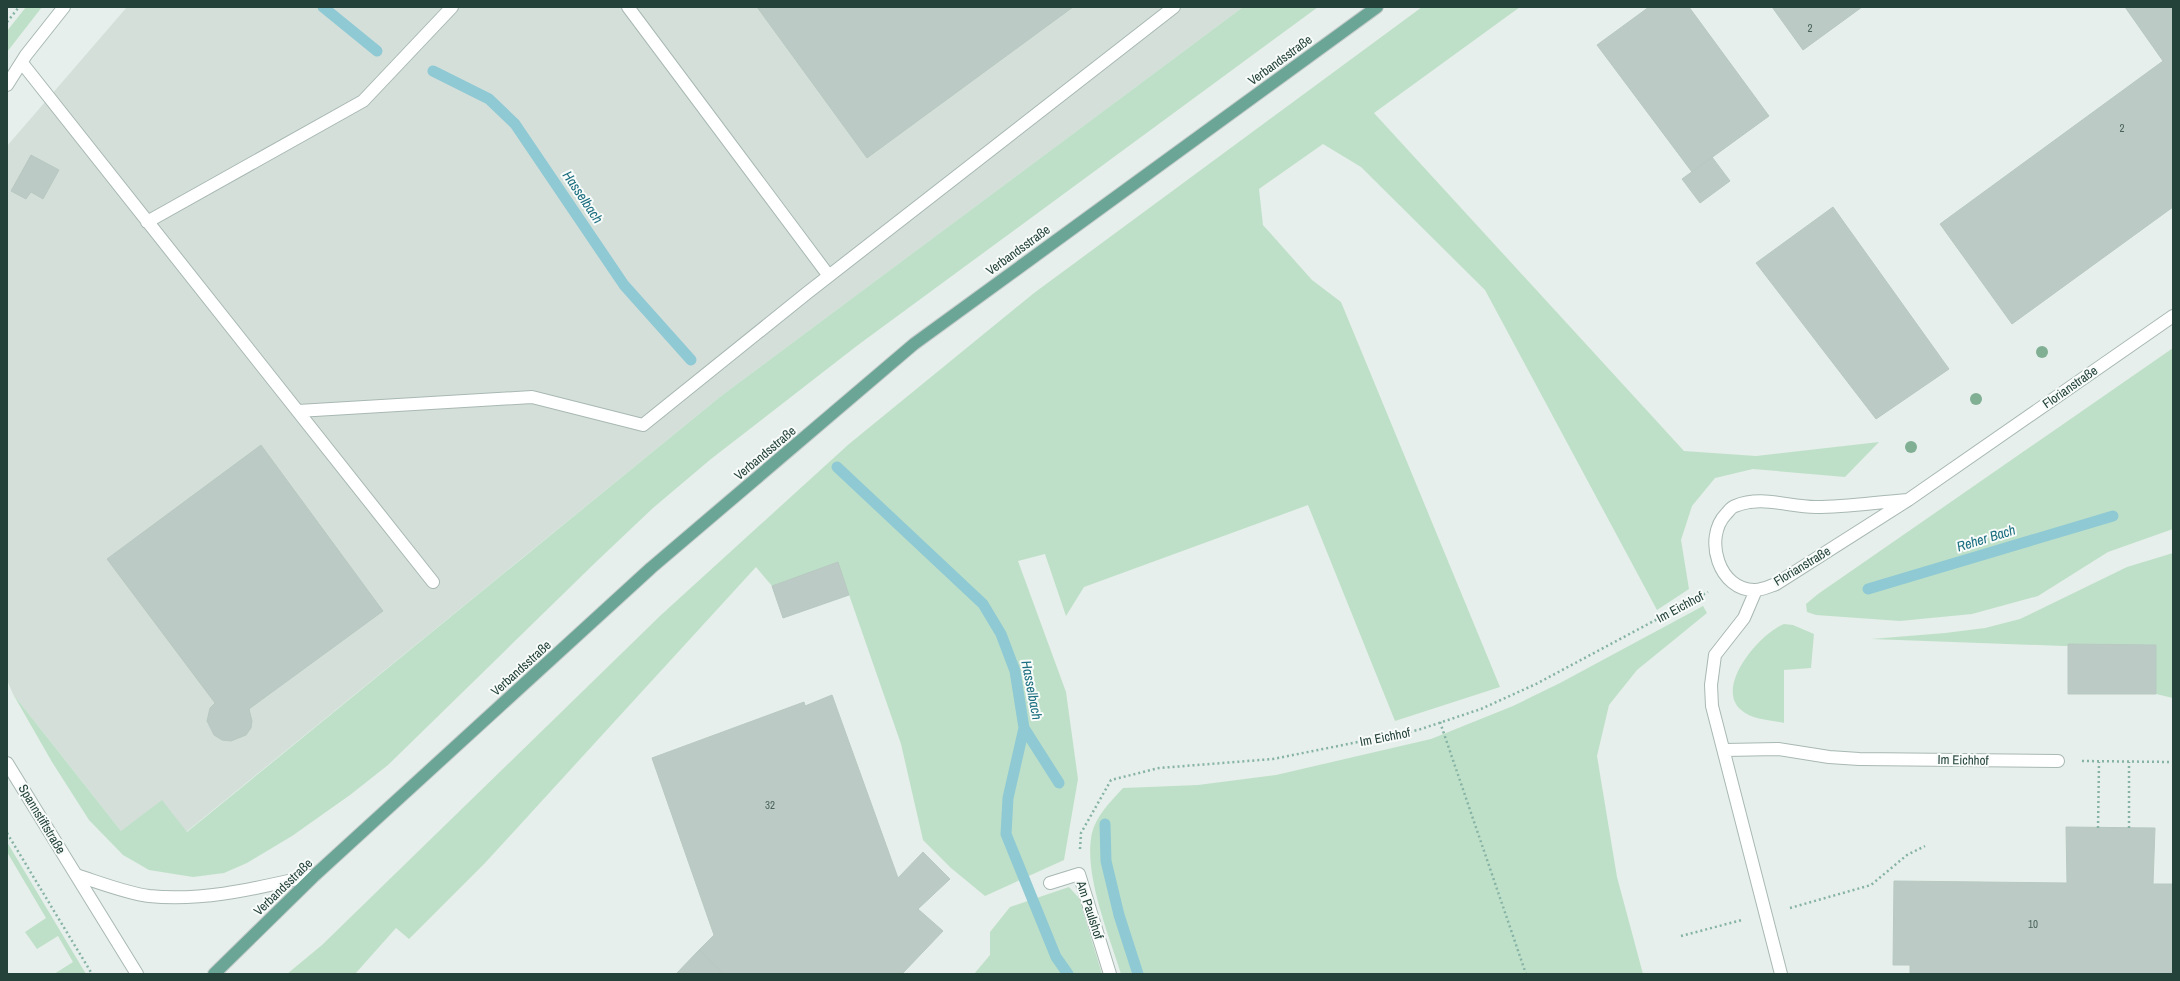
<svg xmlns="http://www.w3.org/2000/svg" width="2180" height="981" font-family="'Archivo Narrow',sans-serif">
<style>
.built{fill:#d4dfda}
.green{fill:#bfe0c8}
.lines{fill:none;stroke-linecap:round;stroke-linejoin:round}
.stream{stroke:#8ec9d4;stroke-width:11}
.building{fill:#bbcac4;stroke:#b8c9c2}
.minor-casing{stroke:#a8b8b2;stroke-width:14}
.major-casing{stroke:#c2cac8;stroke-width:14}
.path{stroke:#86b3a5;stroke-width:2.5;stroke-dasharray:2 3;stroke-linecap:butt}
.minor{stroke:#fff;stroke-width:12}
.major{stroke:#6aa596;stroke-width:12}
.tree{fill:#80af93}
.labels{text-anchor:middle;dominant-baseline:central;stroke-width:4;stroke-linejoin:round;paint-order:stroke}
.number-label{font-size:11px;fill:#4a645c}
.street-label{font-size:13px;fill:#24423a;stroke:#f7fbf9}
.water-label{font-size:14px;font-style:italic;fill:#1c6f80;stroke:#f7fbf9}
</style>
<rect width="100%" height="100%" fill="#e6efeb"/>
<path class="built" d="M127 7H1243L721 396 186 832 121 831 13 694 7 680V146Z"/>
<path class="green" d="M26 7H42L7 52V31Z
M1243 7H1318L858 345 711 459 653 508 597 561 388 765 350 795 292 836 247 863 224 873 193 877 149 870 123 855 89 820 52 762 13 694 121 831 162 800 187 832 721 396Z
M1422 7H1520L1374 113 1684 451 1756 456 1879 442 1845 477 1753 469 1715 478 1692 506 1681 540 1689 589 1657 610 1485 290 1361 167 1323 144 1259 189 1263 225 1312 280 1341 302 1500 687 1395 721 1308 505 1084 587 1066 616 1045 554 1018 561 1066 692 1078 779 1064 860 985 896 951 868 923 840 901 744 838 563 772 586 756 567 485 863 409 939 396 928 355 974H287L322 945 661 615 849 444 1034 293Z
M2173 348V529L2108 552 2038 596 1972 614 1900 621 1816 615 1807 612 1806 604 1818 594Z
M2173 553V698L2156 694 2155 645 2063 646 1871 639 1945 633 1985 628 2020 619 2127 567Z
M1703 606 1707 613 1637 670 1609 705 1597 756 1617 877 1643 974H1121C1109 935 1083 873 1092 833 1096 816 1111 801 1123 788L1198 785 1276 775 1431 739 1513 706 1560 683Z
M1784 624 1793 625 1814 634 1811 668 1784 670V723C1771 720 1751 720 1740 709 1715 685 1761 633 1784 624Z
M7 842 86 974H54L73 962 58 936 37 949 25 932 46 918 7 852Z
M1069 887 1079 898 1102 974H974L990 955V932L1010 907Z"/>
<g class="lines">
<path class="stream" d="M323 7 377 51
M433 71 489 99 515 124 624 285 691 360
M837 467 983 604 1001 634 1015 671 1024 728 1008 798 1006 834 1056 957 1068 974
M1868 589 2113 516
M1024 728 1059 783
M1105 824 1106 861 1119 915 1138 974"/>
</g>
<path class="building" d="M757 7H1073L867 158Z
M1649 7H1689L1769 116 1692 172 1597 45Z
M1772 7H1862L1803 50Z
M2125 7H2173V207L2012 324 1940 224 2163 61Z
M31 155 59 170 43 199 31 192 26 199 11 191Z
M1712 157 1730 181 1700 203 1682 179Z
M1833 207 1949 369 1876 419 1756 263Z
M261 445 383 611 249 709 252 721 251 728 246 735 231 741 222 740 214 735 207 721 210 708 215 703 107 559Z
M838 562 849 595 783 618 772 586Z
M2068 644 2156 645V694H2068Z
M832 695 898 878 923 852 950 879 918 909 943 931 902 974H724L699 950 714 935 652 758 804 702 805 706Z
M2066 827 2155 828 2153 884H2173V974H1910V965H1893L1894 881 2067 883Z
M699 950 724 974H676Z"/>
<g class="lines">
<g class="minor-casing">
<path id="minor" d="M628 7 829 276
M22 63 433 582
M7 85 26 55 64 7
M147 222 363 101 452 7
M298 411 532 397 643 425 807 293 1174 7
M1908 500C1878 502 1847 507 1816 507 1788 507 1762 495 1735 506 1731 507 1729 511 1726 514 1703 538 1719 591 1755 590 1762 590 1770 586 1776 584L1908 500 2173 316
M1756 590 1744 618 1715 655 1711 685 1712 706 1781 974
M1725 750 1778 749 1829 757 1859 759 2058 761
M7 763 137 974
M76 875C98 882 126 893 149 896 205 902 261 887 315 875
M1050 883 1079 874 1110 974"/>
</g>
<g class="major-casing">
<path id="major" d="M214 974 315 875 651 568 914 344 1377 7"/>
</g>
<path class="path" d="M7 22 19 7
M1440 722 1526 974
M2082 761 2173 762
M2098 828 2099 762
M2129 828V762
M7 833 92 974
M1080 849 1081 833 1111 780 1159 768 1273 759 1418 730 1481 709 1536 684 1708 592
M1790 908 1871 885 1907 855 1925 846
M1681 936 1742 920"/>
<use href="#minor" class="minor"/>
<use href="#major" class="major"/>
</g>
<g class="tree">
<circle cx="2042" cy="352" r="6"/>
<circle cx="1976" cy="399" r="6"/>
<circle cx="1911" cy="447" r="6"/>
</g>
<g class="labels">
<g class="number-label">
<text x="1810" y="28">2</text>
<text x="2122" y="128">2</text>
<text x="770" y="805">32</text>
<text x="2033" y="924">10</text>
</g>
<g class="street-label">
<text transform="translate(1280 60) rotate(-36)">Verbandsstraße</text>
<text transform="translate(1018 250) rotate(-36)">Verbandsstraße</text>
<text transform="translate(2070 387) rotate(-35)">Florianstraße</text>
<text transform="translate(765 453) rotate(-40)">Verbandsstraße</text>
<text transform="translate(1802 566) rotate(-31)">Florianstraße</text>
<text transform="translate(1680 607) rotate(-28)">Im Eichhof</text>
<text transform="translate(521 668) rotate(-42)">Verbandsstraße</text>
<text transform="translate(1385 737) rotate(-11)">Im Eichhof</text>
<text transform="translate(1963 760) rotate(1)">Im Eichhof</text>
<text transform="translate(42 819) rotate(59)">Spannstiftstraße</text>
<text transform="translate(283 887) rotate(-44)">Verbandsstraße</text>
<text transform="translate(1090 910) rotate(72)">Am Paulshof</text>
</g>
<g class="water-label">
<text transform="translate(583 197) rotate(56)">Hasselbach</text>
<text transform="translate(1986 538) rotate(-17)">Reher Bach</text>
<text transform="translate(1032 690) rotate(79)">Hasselbach</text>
</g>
</g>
<rect width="2180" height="981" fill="none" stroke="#24423a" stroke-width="16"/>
</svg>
